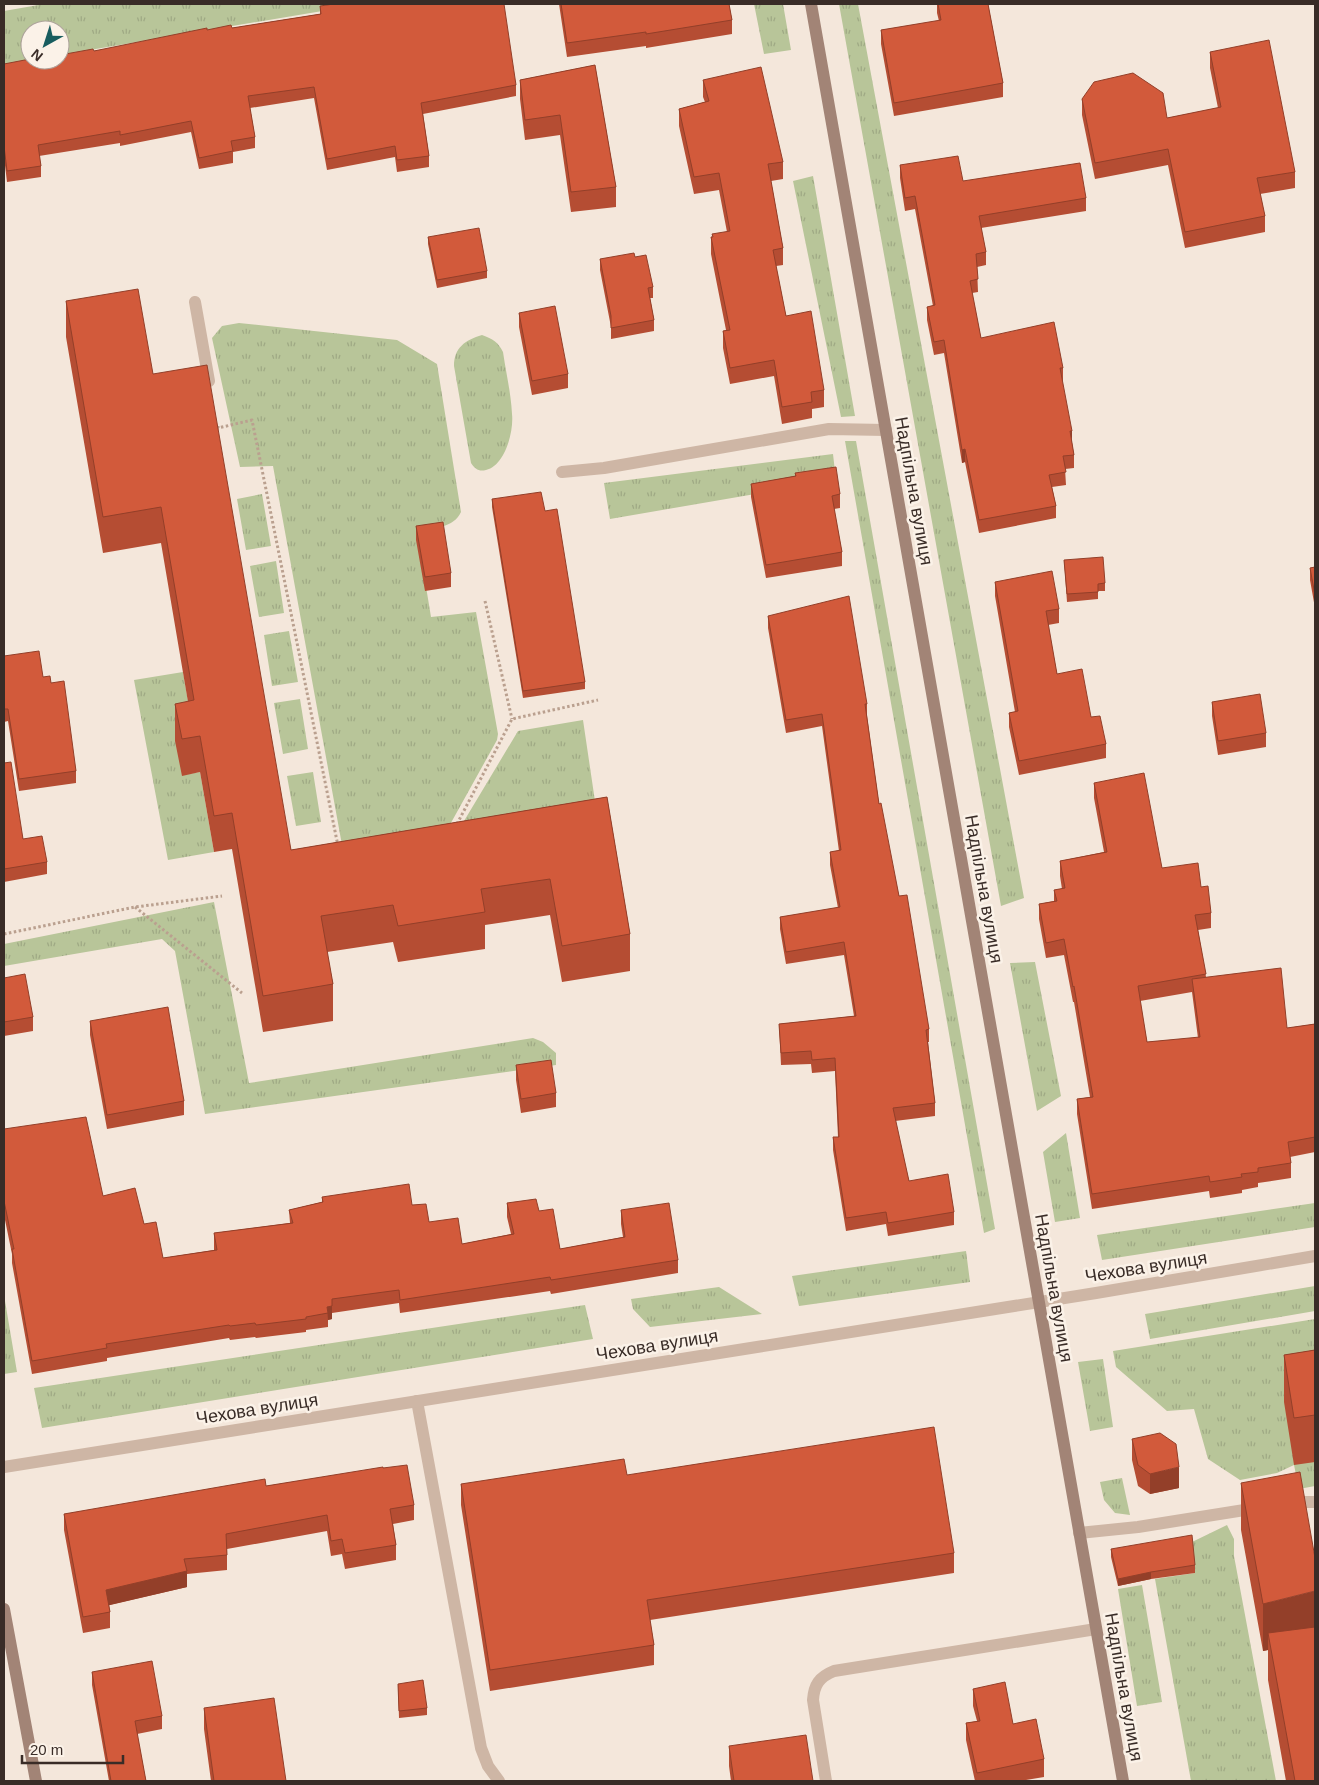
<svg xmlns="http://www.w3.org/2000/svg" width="1319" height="1785" font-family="Arial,sans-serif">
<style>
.grass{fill:url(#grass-tufts)}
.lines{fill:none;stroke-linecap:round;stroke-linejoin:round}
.path{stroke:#baa08f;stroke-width:3;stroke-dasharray:2.5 2.5;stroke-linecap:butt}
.service{stroke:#ceb6a5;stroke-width:12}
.tertiary{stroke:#ceb6a5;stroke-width:12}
.secondary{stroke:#a28476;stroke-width:12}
.wall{fill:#b54d33;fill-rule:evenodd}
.shaded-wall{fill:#933f29}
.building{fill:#d25a3b;stroke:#933f29}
.labels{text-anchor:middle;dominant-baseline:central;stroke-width:5;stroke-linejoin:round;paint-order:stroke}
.street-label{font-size:18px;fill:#392c27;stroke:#fbf2e8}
</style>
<defs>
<pattern id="grass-tufts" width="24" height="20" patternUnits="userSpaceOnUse" patternTransform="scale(1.25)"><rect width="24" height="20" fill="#b8c599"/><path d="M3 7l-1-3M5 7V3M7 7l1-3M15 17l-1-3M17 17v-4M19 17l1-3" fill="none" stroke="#9fa984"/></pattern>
</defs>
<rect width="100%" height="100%" fill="#f4e7db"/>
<path class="grass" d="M44 4H364L60 55V30H30V60L4 64V11Z
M754 4H783L791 50 764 54Z
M839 4H858L1024 898 1001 906Z
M813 176 855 416 841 417 793 181Z
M239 323 397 340 437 364 461 512C454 528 433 528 417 532L431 617 476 612 498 734 497 740 447 830 342 845 273 466 240 467 212 338 222 326Z
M482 335C493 339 498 342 503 352 506 373 511 393 512 414 514 431 505 466 486 470 479 472 475 469 471 463L454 366C454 348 465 340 482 335Z
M845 441H856L995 1229 984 1233Z
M833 454 836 480 610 519 604 483Z
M262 494 271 546 246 550 237 499Z
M276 561 284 613 259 617 250 566Z
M289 631 298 682 272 686 264 635Z
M183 672 194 737 182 775 200 772 214 852 168 860 134 680Z
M300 699 308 749 283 754 274 703Z
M583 720 596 808 458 831 518 731Z
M313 772 321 822 296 826 287 776Z
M214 902 249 1083 533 1038 543 1042 556 1053V1065L205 1114 175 951 162 939 4 966V944Z
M1035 962 1061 1096 1037 1111 1010 963Z
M1066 1133 1080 1218 1055 1222 1043 1152Z
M1315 1203V1227L1102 1260 1097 1235Z
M966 1251 970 1282 799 1306 792 1276Z
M1315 1286V1311L1150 1339 1145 1314Z
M719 1287 762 1314 650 1327 633 1309 631 1299Z
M4 1295 17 1372 4 1374Z
M585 1305 593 1339 42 1428 34 1388Z
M1315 1319V1486L1299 1489 1294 1465 1277 1473 1240 1480 1208 1459 1194 1409 1167 1411 1116 1367 1113 1351Z
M1103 1359 1113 1427 1090 1431 1078 1362Z
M1122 1478 1130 1515 1115 1513 1104 1500 1100 1482Z
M1227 1525 1234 1539V1556L1276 1781H1191L1155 1579 1195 1573 1192 1542Z
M1142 1585 1162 1702 1137 1706 1118 1589Z"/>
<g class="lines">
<path class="path" d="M218 426V428L252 420 338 846
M485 601 512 719
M457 824 512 719 598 700
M135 907 242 993
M4 934 135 907 222 896"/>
<path class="service" d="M195 302 209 381
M562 472 604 468 829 429 886 430
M417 1401 481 1748 488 1766 499 1781
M1289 1502H1315
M1079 1533 1138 1527 1257 1508
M826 1781 813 1700C814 1685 819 1677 834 1671L1096 1629"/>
<path class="tertiary" d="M4 1467 1096 1293 1315 1256"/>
<path class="secondary" d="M811 4 1123 1781
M4 1609 36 1781"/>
</g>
<path class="wall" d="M559 4H729L732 20V34L646 48V46L567 57Z
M937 4H988L1003 83V97L894 116 881 44V30L939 21 937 13Z
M320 6 516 85V96L423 114 429 156V167L397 172 395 157 327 170 314 98 250 108 255 137V148L233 152V163L199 169 191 132 120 146V143L39 156 41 166V177L7 182 4 157V64L94 51 207 30 232 28 320 14Z
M1210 52 1295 172V188L1260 194 1265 216V232L1185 248 1168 165 1095 179 1082 115V99L1167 118 1218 108 1210 68Z
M595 65 616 187V207L571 212 560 135 525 140 520 99V80Z
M703 80 783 162V179L771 181 783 248V265L776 266 786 316 824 390V407L812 409V418L782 424 774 376 730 384 723 348V331L726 330 711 254V237L727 232 719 190 694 194 679 126V109L705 102 703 97Z
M900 165 963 181 1086 198V211L981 228 986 252V265L977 267 978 292 972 293 981 338 1063 368V381H1062L1074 455V468L1065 469 1066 485 1052 487 1056 506V518L979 533 965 462 962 463 944 353 934 355 927 320V307L933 306 915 209 905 211 900 178Z
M428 237 487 271V278L437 288 428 244Z
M635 257 653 287V298H650L654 320V331L611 339V327L600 270V259Z
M66 301 153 374 291 850 607 797 630 934V971L562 982 550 915 485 925V949L398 962 393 942 327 952 333 984V1021L263 1032 232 849 214 852 200 772 182 776 175 741V704L188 702 161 543 103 553 66 337Z
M519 313 568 374V388L532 395 519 327Z
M795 473 840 494V508L834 509 842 552V566L766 578 751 497V484L795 476Z
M492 499 545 511 585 682V689L523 698 492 507Z
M416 526 451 573V587L425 591 416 540Z
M1064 560 1105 583V591H1098V599L1067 602Z
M1315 567V608L1310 580V568Z
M995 582 1059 609V623L1048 625 1057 674 1091 717 1106 744V758L1019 775 1009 727V713L1015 712 995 596Z
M768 616 867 704V716L879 804 899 896 929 1029V1042H928L935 1103V1116L895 1121 909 1181 954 1212V1225L888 1236 886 1224 846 1231 833 1150V1137H838L835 1071 812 1073 811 1064 781 1065 779 1024 854 1016 844 955 786 964 780 929V917L838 908 830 865V852L839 851 822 726 786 733 768 628Z
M4 656 43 677 51 683 76 771V783L19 791 8 721 4 722Z
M1212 702 1266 733V747L1218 755 1212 716Z
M4 763 23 839 47 862V874L4 882Z
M1094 783 1162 868 1201 887 1211 913V928L1198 930 1206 977 1287 1028 1315 1024V1152L1290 1157 1291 1163V1178L1258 1183V1187L1242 1190V1193L1210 1198 1209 1191 1092 1209 1077 1114V1099L1090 1097 1074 1002H1073L1064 955 1046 958 1039 919V904L1054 901V890L1062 889 1060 876V861L1104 852 1094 798ZM1192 992 1198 1038 1147 1042 1140 1001Z
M4 978 33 1017V1031L4 1036Z
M90 1021 184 1101V1115L107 1129 90 1035Z
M516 1065 556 1093V1107L521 1113 516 1080Z
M4 1129 144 1224 163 1258 214 1250V1233L290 1223 289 1210 322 1202V1197L412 1205 429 1222 462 1244 511 1234 507 1217V1203L539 1211 560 1249 623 1237 621 1224V1210L678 1260V1273L551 1294 550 1291 400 1313 399 1303 332 1313V1319L328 1320V1327L306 1330V1332L256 1338 255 1337 230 1340 229 1338 107 1358V1361L32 1374 12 1263V1254L4 1215Z
M1315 1350V1462L1294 1465 1284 1402V1355Z
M1132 1439 1179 1488 1150 1494 1138 1486 1132 1460Z
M383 1468 414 1505V1520L393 1524 396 1545V1560L345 1569 342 1554 331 1556 327 1531 227 1549V1570L187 1574V1587L109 1605 110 1612V1628L83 1633 64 1530V1514L266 1486Z
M627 1475 954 1553V1573L650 1620 654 1645V1665L490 1691 461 1505V1484Z
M1241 1483 1315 1781H1286L1268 1680V1650L1263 1651 1241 1530Z
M1111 1549 1195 1565V1573L1151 1579 1118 1586 1111 1557Z
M92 1672 162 1716V1729L137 1734 146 1781H109L92 1685Z
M398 1684 427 1708V1715L399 1718Z
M973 1689 1044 1759V1777L1020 1781H975L966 1740V1723L977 1721 973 1706Z
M204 1708 286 1781H211L204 1729Z
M729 1746 813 1781H731L729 1766Z"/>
<path class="shaded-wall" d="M1070 431H1072V443Z
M965 449V462L962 463V450Z
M332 1306V1319L328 1320 327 1307Z
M1179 1467V1488L1150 1494V1474Z
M187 1571V1587L106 1606V1590Z
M1151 1572V1579L1118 1586V1579Z
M1315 1591V1638L1268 1633V1650L1263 1651V1604Z"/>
<path class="building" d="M334 4H504L516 85 421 103 429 156 397 160 395 146 327 159 314 87 248 96 255 137 231 141 233 151 199 158 191 121 120 135V131L38 145 41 166 7 171 4 146V64L30 59 60 60V55L93 49 94 51 207 28V30L231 25 232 28 321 14 320 6Z
M561 4H729L732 20 646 34V32L567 43Z
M938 4H988L1003 83 894 103 881 30 941 20Z
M1269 40 1295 172 1257 178 1265 216 1185 232 1168 149 1095 163 1082 99 1094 82 1133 73 1163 93 1167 118 1221 107 1210 52Z
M595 65 616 187 571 192 560 115 525 120 520 80Z
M761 67 783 162 768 164 783 248 773 250 786 316 811 311 824 390 811 392 812 402 782 407 774 360 730 368 723 331 730 330 711 237H713L712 234 730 231 719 173 694 177 679 109 709 101 703 80Z
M958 156 963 181 1080 163 1086 198 979 216 986 252 976 254 978 279 970 281 981 338 1054 322 1063 368H1060L1072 431H1070L1074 455 1063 456 1066 472 1049 475 1056 506 979 520 965 449 962 450 944 340 934 342 927 307 935 305 915 196 905 198 900 165Z
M479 228 487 271 437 280 428 237Z
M634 253 635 257 646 255 653 287 648 288 654 320 611 328V316L600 259Z
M138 289 153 374 207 365 291 850 607 797 630 934 562 946 550 879 481 889 485 912 398 926 393 905 321 916 333 984 263 996 232 813 214 816 200 736 182 739 175 704 194 700 161 507 103 517 66 301Z
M555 306 568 374 532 381 519 313Z
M836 467 840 494 832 496 842 552 766 565 751 484 796 476 795 473Z
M541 492 545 511 557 509 585 682 523 691 492 499Z
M443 522 451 573 425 577 416 526Z
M1103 557 1105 583 1098 584V592L1067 594 1064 560Z
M1315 567V595L1310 568Z
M1052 571 1059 609 1046 611 1057 674 1082 669 1091 717 1100 716 1106 744 1019 761 1009 713 1018 711 995 582Z
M849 596 867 704H865L879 804 881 803 899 896 907 895 929 1029 926 1030 935 1103 893 1108 909 1181 948 1174 954 1212 888 1223 886 1212 846 1218 833 1137H839L835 1058 812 1060 811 1051 781 1053 779 1024 856 1016 844 942 786 952 780 917 840 907 830 852 841 850 822 714 786 720 768 616Z
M39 651 43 677 50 676 51 683 64 681 76 771 19 779 8 709H4V656Z
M1260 694 1266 733 1218 741 1212 702Z
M11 762 23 839 42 836 47 862 4 869V763Z
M1144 773 1162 868 1198 863 1201 887 1208 886 1211 913 1195 915 1206 974 1138 986 1147 1042 1200 1037 1192 979 1281 968 1287 1028 1315 1024V1137L1288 1142 1291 1163 1258 1168V1172L1241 1174 1242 1177 1210 1182 1209 1176 1092 1194 1077 1099 1093 1097 1074 986 1073 987 1064 939 1046 943 1039 904 1057 901 1054 890 1065 888 1060 861 1107 852 1094 783Z
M25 974 33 1017 4 1022V978Z
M168 1007 184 1101 107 1115 90 1021Z
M551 1060 556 1093 521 1099 516 1065Z
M86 1117 103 1196 135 1188 144 1224 156 1222 163 1258 217 1250 214 1233 293 1223 289 1210 323 1202 322 1197 409 1184 412 1205 426 1204 429 1222 458 1218 462 1244 514 1234 507 1203 536 1199 539 1211 553 1209 560 1249 625 1237 621 1210 669 1203 678 1260 551 1280 550 1277 400 1300 399 1290 332 1299V1306L327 1307 328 1313 306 1317V1319L256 1325 255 1323 230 1326 229 1325 106 1344 107 1348 32 1361 12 1249H14L4 1201V1129Z
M1315 1350V1415L1294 1418 1284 1355Z
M934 1427 954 1553 647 1600 654 1645 490 1670 461 1484 624 1459 627 1475Z
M1160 1433 1176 1444 1179 1467 1150 1474 1138 1465 1132 1439Z
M407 1465 414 1505 390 1509 396 1545 345 1553 342 1539 331 1541 327 1515 226 1534 227 1555 184 1559 187 1571 106 1590 110 1612 83 1617 64 1514 265 1479 266 1486 383 1467V1468Z
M1300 1472 1315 1558V1591L1263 1604 1241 1483Z
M1192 1535 1195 1565 1151 1572 1118 1579 1111 1549Z
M1315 1627V1781H1295L1268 1633Z
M152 1661 162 1716 135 1721 146 1781H111L92 1672Z
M423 1680 427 1708 399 1711 398 1684Z
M1005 1682 1013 1724 1036 1719 1044 1759 977 1773 966 1723 980 1721 973 1689Z
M274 1698 286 1781H214L204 1708Z
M806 1735 813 1781H734L729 1746Z"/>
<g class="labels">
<g class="street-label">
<text transform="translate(914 491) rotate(80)">Надпільна вулиця</text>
<text transform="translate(984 889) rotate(80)">Надпільна вулиця</text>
<text transform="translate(1146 1267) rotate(-9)">Чехова вулиця</text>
<text transform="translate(1054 1288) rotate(80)">Надпільна вулиця</text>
<text transform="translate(657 1345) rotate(-9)">Чехова вулиця</text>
<text transform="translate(257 1409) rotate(-9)">Чехова вулиця</text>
<text transform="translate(1124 1687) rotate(80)">Надпільна вулиця</text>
</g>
</g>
<rect width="1319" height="1785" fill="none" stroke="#392c27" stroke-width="10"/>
<g transform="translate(45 45) rotate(219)"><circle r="24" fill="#fbf2e8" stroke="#ada39b"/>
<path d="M0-4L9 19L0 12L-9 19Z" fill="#185d5f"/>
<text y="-8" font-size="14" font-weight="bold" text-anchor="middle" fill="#392c27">N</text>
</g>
<path d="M22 1755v8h101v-8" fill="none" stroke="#392c27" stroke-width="2.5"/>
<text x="30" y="1755" font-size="15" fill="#392c27" stroke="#fbf2e8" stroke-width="4" paint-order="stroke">20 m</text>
</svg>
